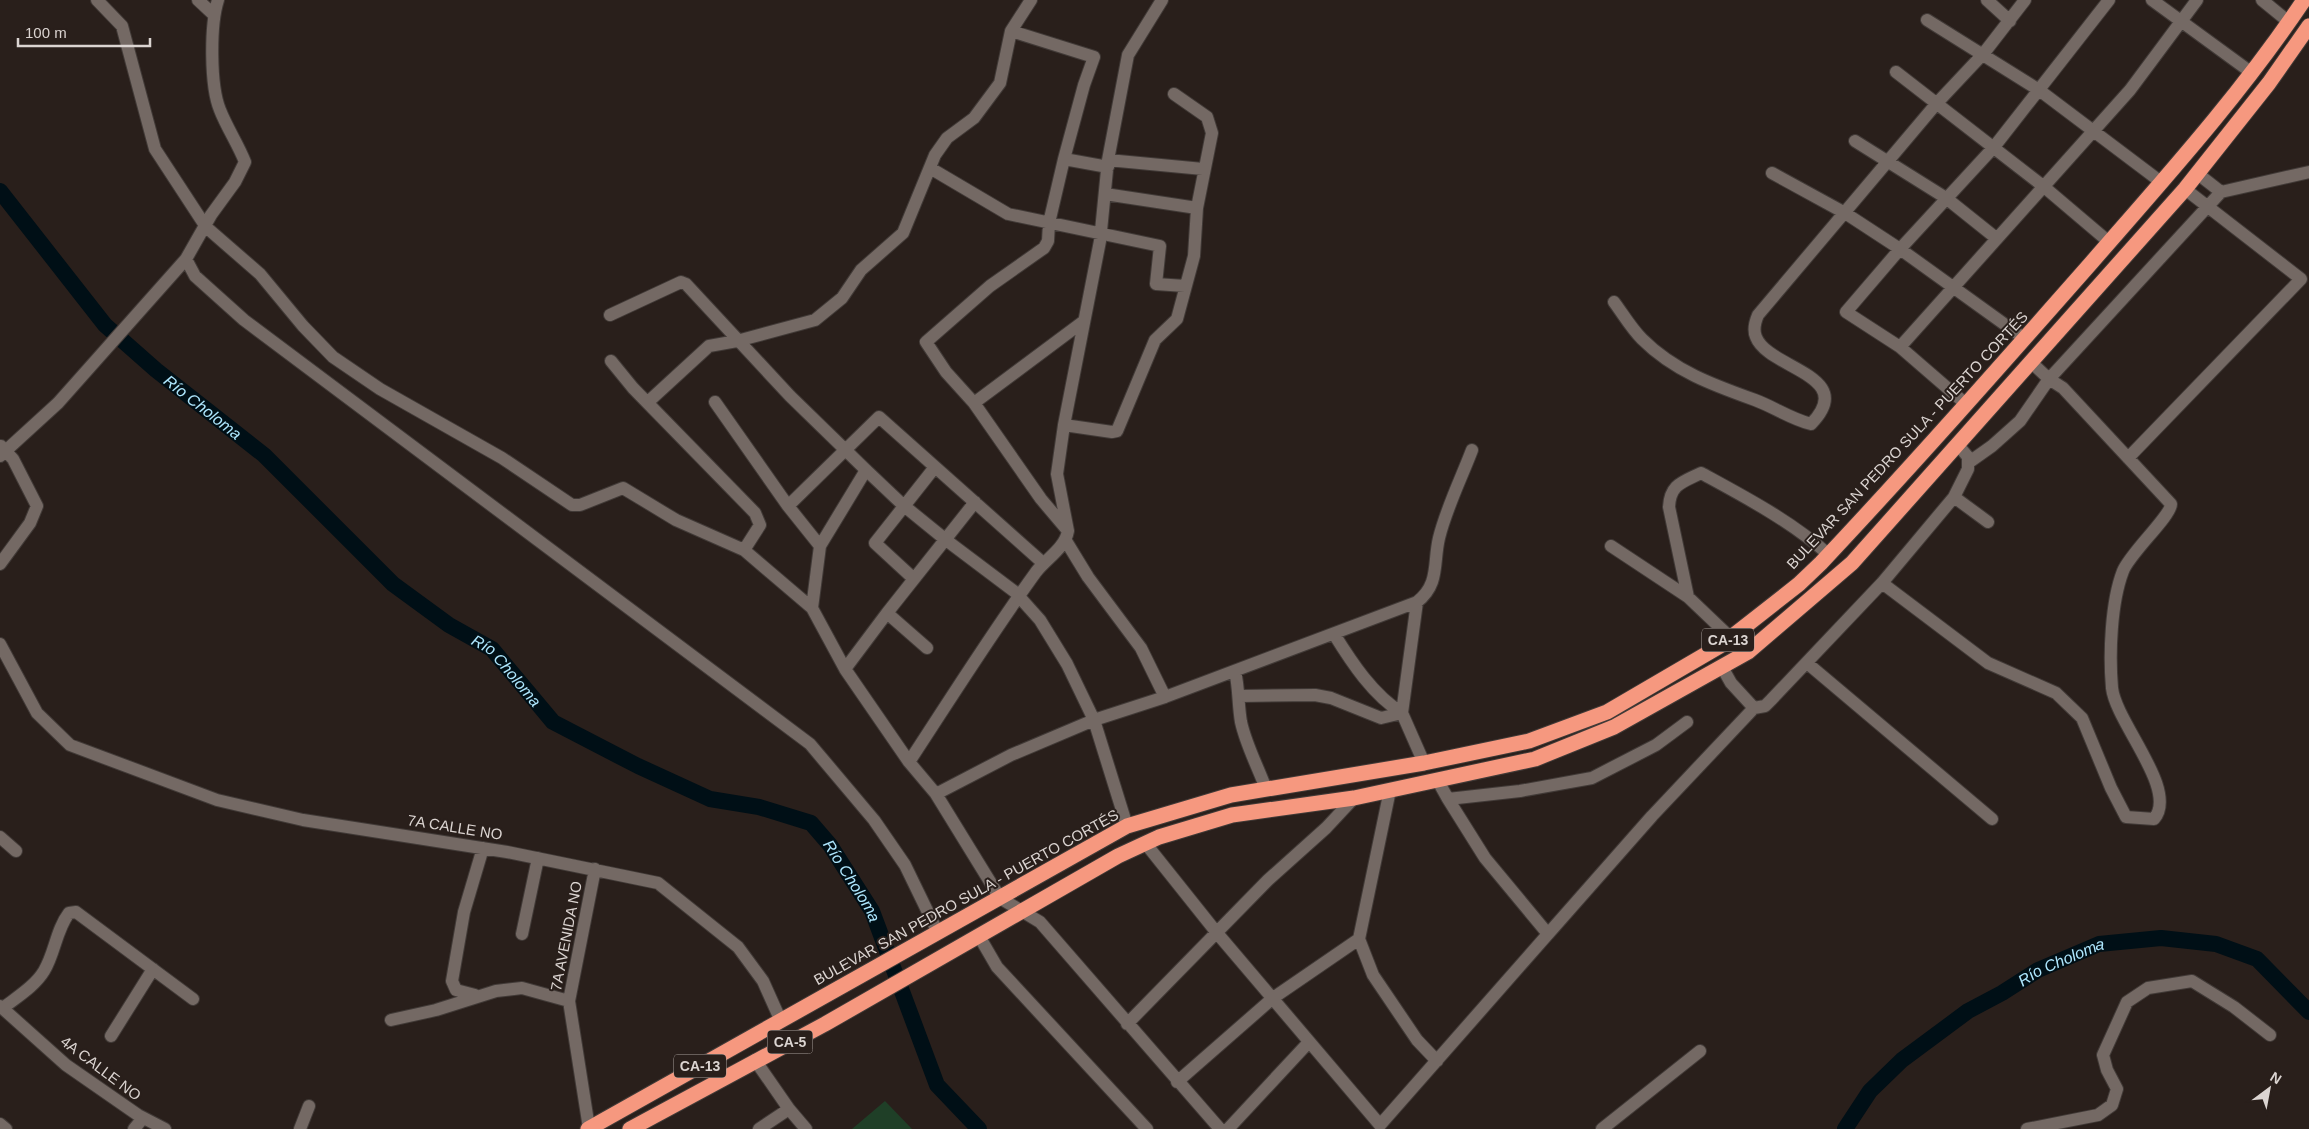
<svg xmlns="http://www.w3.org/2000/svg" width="2309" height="1129" font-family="Arial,sans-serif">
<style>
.green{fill:#1f3f27}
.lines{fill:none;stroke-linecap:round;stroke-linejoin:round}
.river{stroke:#000f16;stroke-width:16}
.minor-casing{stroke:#413a37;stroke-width:14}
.highway-casing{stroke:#413a37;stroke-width:17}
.minor{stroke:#746964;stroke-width:12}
.highway{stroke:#f6987f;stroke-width:15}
.labels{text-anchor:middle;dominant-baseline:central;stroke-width:4;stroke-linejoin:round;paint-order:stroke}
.shield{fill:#291f1b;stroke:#a69e9a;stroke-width:1}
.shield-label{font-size:14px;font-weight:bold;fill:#dbd4d1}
.street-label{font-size:15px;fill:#dbd4d1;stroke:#291f1b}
.water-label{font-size:16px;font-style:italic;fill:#aee7fe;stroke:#291f1b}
</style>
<rect width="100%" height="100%" fill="#291f1b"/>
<path class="green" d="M885 1101 912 1129H852Z"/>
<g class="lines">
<g class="river">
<path id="s1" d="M0 191 105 325 156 370 264 455 393 584 449 625 492 649 553 722 638 766 710 799 759 807 811 823 830 845 872 911 937 1085 979 1129"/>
<path id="s2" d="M1845 1129 1870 1091 1902 1060 1968 1011 2002 993 2038 970 2099 944 2161 938 2216 944 2257 959 2309 1012"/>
</g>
<g class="minor-casing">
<path id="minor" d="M97 0 122 26 155 149 206 227 260 274 303 326 333 357 380 389 502 458 572 505H580L623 488 676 520 744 550 812 608 845 669 909 762 936 794 1000 898 1040 922 1220 1129
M198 0 213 14
M1987 0 2010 21
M2152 0 2252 73
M2262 0 2289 22
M1927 20 2039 90 2161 182
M1011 31 1094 57 1084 85 1064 159 1049 223 1048 241 1044 248 990 286 926 342 946 372 974 403 1041 499 1068 531
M1896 72 2043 186 2109 242
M1855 141 1946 198 1996 238
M1064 159 1108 167
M1108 160 1203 169
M930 168 1008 214 1160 246 1156 284 1185 286
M1772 173 1845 213 1900 249 2025 339
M2198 174 2221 192 2309 172
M1105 194 1197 208
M186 259 195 276 244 320 810 744 874 820 905 865 938 933
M1614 302C1623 314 1631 328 1642 339 1674 371 1713 385 1755 400 1774 407 1791 419 1811 424 1859 375 1768 369 1756 337 1753 330 1755 322 1758 315L1937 103 1984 53 2025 0
M610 315 681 282 686 284 790 396 866 470 903 505 946 540 1015 592 1040 620 1067 664 1094 720 1127 826
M1900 347 2130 90 2197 0
M611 361 633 388 755 513 760 525 744 550
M648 402 709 346 737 341 815 320 842 298 861 270 903 233 935 155 947 138 974 118 1000 83 1011 31 1031 0
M715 402 788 506 820 546
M974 403 1084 321
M1967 405 1900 347 1846 312 1900 249 1994 147 2109 0
M1064 425 1112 432 1117 431 1155 340 1177 319 1194 256 1197 208 1212 133 1207 117 1174 94
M0 456 58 403 186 259 211 215 235 182 245 162C238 144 227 128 220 110 210 86 210 25 218 0
M2128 458 2301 279 2185 189
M1968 463 1992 446 2020 421 2049 379 2221 192
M1954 497 1988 522
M788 506 879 417 1043 563
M1066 541 1088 577 1141 648 1165 697
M1611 546 1688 597 1731 638
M0 564 30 523 37 506 13 459 1 446
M914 579 875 543 935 467
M1882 583 1988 663 2056 693 2082 718 2111 788 2126 817 2154 819C2179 790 2116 723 2112 688 2109 654 2111 602 2123 571 2130 553 2171 516 2171 504L2063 388 2049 379 2031 362
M1688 597 1669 507C1670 484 1683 482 1701 473 1745 497 1791 521 1829 555
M1417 602 1402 713 1424 763
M812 608 820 546 866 470
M887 613 927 648
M1334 634C1352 663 1373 695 1402 713
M0 644 37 713 70 745 217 800 303 820 507 852 658 883 738 947 763 981 780 1019
M1807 663 1992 819
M1722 667 1731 683 1754 708 1765 706 1771 700 1882 583 1954 497 1968 469V457L1958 445
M845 669 887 613 975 502
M1235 671C1239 688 1238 705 1241 722 1246 745 1258 767 1266 789
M1240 696 1315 695 1331 698 1381 718 1402 713
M909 762C951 698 991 634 1036 572 1046 559 1065 548 1068 531L1057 474 1064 425 1100 241 1108 160 1128 55 1162 0
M1438 781 1448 799 1520 791 1592 778 1656 745 1687 722
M1390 790 1359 939 1373 975 1417 1040 1437 1061
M936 794 1011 755 1094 720 1165 697 1417 602C1440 584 1433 563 1439 538 1446 509 1461 479 1472 450
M0 837 16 851
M1146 844 1217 933 1380 1125 1548 934 1485 858 1448 799
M522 934 538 858
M1548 934 1652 816 1754 708
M979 936 997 967 1147 1129
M475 995 456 990 452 981 464 912 483 848
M0 1006 66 1065 138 1115 165 1129
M3 1008C17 997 35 986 44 971 55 953 56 930 69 913L76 912 193 999
M391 1020 436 1010 496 991 522 988 569 1001
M1127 1024 1268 880 1326 828 1354 798
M111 1036 153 969
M755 1060 789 1109 806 1129
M1177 1082 1273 998 1359 939
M0 1124 6 1129
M589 1128 569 1001 595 869
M134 1129 143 1118
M300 1129 309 1106
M759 1129 789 1109
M1228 1129 1309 1042
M1602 1129 1700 1051
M2027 1129 2098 1115 2112 1105 2117 1089 2107 1070 2103 1055 2127 1002 2148 988 2192 981 2234 1007 2270 1035"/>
</g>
<g class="highway-casing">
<path id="highway" d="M588 1129 1127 826 1231 795 1424 763 1529 741 1607 712 1720 646 1799 584 1821 563C1914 464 2003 363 2092 262 2166 177 2241 94 2304 0
M630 1129 825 1024 1118 856 1159 837 1232 815 1354 798 1535 759 1614 727 1748 652 1852 563 2185 189 2269 83 2309 26"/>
</g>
<use href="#minor" class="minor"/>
<use href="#highway" class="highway"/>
</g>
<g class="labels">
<g class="shield">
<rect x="1702" y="628.5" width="52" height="23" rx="4"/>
<rect x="767.5" y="1030.5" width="45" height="23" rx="4"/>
<rect x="674" y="1054.5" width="52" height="23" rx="4"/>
</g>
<g class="shield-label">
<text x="1728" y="640">CA-13</text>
<text x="790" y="1042">CA-5</text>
<text x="700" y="1066">CA-13</text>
</g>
<g class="street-label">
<text transform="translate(1907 440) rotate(-47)">BULEVAR SAN PEDRO SULA - PUERTO CORTÉS</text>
<text transform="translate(455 827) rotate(9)">7A CALLE NO</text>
<text transform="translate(966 897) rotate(-29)">BULEVAR SAN PEDRO SULA - PUERTO CORTÉS</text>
<text transform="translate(566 936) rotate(-79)">7A AVENIDA NO</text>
<text transform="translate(101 1068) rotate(37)">4A CALLE NO</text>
</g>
<g class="water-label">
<text stroke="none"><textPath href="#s1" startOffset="298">Río Choloma</textPath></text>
<text stroke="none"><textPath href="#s1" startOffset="702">Río Choloma</textPath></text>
<text stroke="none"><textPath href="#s1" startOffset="1122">Río Choloma</textPath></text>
<text stroke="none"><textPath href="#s2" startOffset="278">Río Choloma</textPath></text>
</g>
</g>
<g transform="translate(2269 1089) rotate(32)" stroke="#291f1b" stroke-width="4" paint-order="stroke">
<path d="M0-4L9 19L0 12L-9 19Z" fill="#dbd4d1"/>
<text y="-8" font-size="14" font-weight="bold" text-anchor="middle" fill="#dbd4d1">N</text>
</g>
<path d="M18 38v8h132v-8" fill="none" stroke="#dbd4d1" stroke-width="2.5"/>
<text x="25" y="38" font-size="15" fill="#dbd4d1" stroke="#291f1b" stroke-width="4" paint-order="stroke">100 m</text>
</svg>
